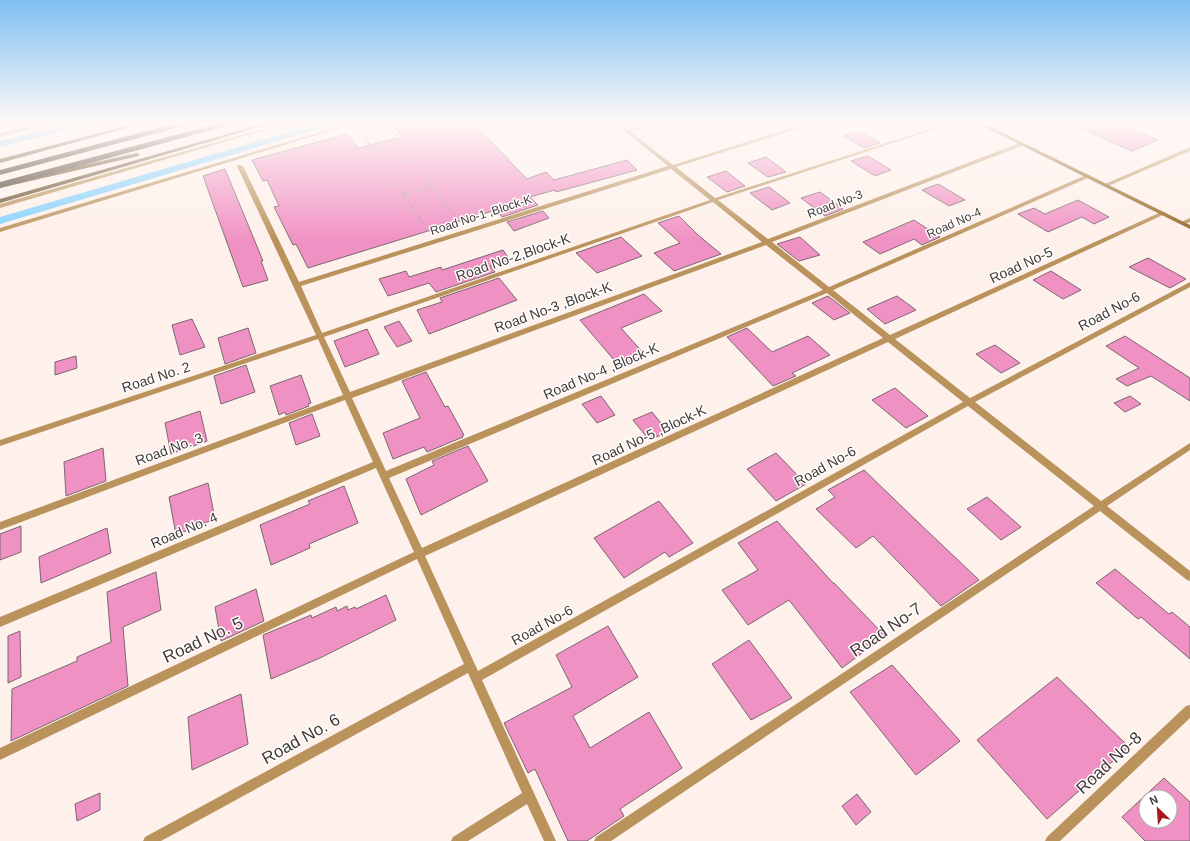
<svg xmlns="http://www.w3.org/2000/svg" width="1190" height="841" font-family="Helvetica,sans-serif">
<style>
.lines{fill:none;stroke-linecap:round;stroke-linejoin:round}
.canal{fill:#7fd1ff;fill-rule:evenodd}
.building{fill:#f091c3;stroke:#7b6771;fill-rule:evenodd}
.path{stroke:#b0a49f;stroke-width:1.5;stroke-dasharray:3 1.5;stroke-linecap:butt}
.street{fill:#b9925c;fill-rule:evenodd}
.secondary{fill:#92641d;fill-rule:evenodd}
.primary{fill:#664b26;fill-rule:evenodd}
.highway{fill:#443522;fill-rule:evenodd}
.labels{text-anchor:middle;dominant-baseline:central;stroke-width:3;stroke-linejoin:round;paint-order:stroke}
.far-street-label{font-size:12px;fill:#433a36;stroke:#fff}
.street-label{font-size:14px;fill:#433a36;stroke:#fff}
.near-street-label{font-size:17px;fill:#433a36;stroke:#fff}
</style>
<rect width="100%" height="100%" fill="#fef0ea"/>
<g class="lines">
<path class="canal" d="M70 124H85L83 126 0 147V141Z
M316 124H330L328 126 0 224V217Z"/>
</g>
<path class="building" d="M405 124H474L527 179 546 172 554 180 627 160 637 170 556 192 555 190 530 197 538 205 502 217 496 210 308 268 296 244 293 245 274 207 279 206 267 180 263 181 252 160 347 134 358 148 402 137 394 126Z
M1096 124H1120L1158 140 1132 151 1082 129Z
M859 131 880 143 864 148 843 136Z
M868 156 891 170 875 176 851 161Z
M766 157 786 172 768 177 748 163Z
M225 169 263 261H261L268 280 243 287 203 176Z
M726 171 745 186 727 192 707 177Z
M938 184 965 200 949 206 922 190Z
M769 187 790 203 772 210 750 193Z
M820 192 843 209 825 216 801 198Z
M1078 200 1109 217 1094 224 1082 217 1048 232 1018 214 1034 208 1045 214Z
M543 211 549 218 514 231 507 222Z
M679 216 698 235 721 254 674 271 654 253 680 243 658 223Z
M914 220 940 237 922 245 914 239 880 254 863 242Z
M621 237 642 256 597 273 576 253Z
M800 237 820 255 799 261 777 244Z
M503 250 510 260 490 266 495 272 436 292 429 283 388 296 379 279 406 271 409 277 441 267 442 270Z
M1148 258 1186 279 1170 288 1129 267Z
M1051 271 1081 290 1063 299 1033 280Z
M499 278 517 300 429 334 417 310 442 302 440 298Z
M644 294 662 311 621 328 645 355 620 367 580 320Z
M828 296 850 313 834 320 812 303Z
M897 296 916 310 885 324 867 309Z
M192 319 205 347 180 355 172 325Z
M399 321 412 341 397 347 384 327Z
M248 328 256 353 225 364 218 338Z
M747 328 772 352 808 336 830 355 792 373 796 376 773 386 727 337Z
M367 329 379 354 345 367 334 341Z
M1125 336 1190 378V401L1151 376 1127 386 1116 379 1139 368 1106 346Z
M995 345 1020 363 1001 373 976 354Z
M76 356 77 368 55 375V362Z
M246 365 255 392 221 404 214 376Z
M426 372 445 407 448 406 464 435 462 436 463 437 427 452 424 447 393 459 383 433 420 418 402 381Z
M301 375 311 403 308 404 309 406 286 415 285 412 279 415 270 386Z
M895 388 928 416 906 428 872 400Z
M601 396 615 415 597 423 582 404Z
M1130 396 1141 404 1125 412 1114 403Z
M200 411 207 441 171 454 165 423Z
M652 412 668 432 649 440 633 420Z
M312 414 320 436 296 445 289 423Z
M468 446 488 481 421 515 406 479 434 465 432 461Z
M103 448 106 481 66 496 64 462Z
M776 453 806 484 776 501 747 469Z
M864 470 922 526 979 580 941 606 873 536 856 548 816 509 835 497 828 490Z
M208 483 215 519 176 535 169 497Z
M344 486 358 523 309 544 310 548 271 565 260 525 310 504 308 501Z
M987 497 1021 527 1001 540 967 509Z
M659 501 693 543 669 557 665 552 624 578 594 538Z
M777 521 833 583H834L885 636 842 668 789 600 748 625 722 590 758 570 738 543Z
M21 526V552L0 560V534Z
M107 528 111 553 41 583 39 557Z
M1115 569 1169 614 1172 612 1190 627V659L1141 617 1138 619 1096 583Z
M156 572 161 610 123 627 128 686 11 741 12 689 77 661V657L111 642 107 592Z
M256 589 264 621 221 641 215 607Z
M386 595 396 620 320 658 271 679 263 635 311 615 312 618 336 607 337 611 347 606 348 610 355 607 356 609Z
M608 626 638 677 573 716 590 748 649 712 682 768 620 809 624 816 587 841H568L535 769 528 773 504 723 572 687 556 655Z
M20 631 21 677 8 683V636Z
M749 640 792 698 751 720 712 664Z
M892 665 960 741 916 775 850 692Z
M1057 677 1129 747 1047 819 977 740Z
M241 694 248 744 192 770 188 717Z
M1164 778 1190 802V841H1145L1122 817ZM1146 797H1170V821H1146Z
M100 793V810L77 821 75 804Z
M857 794 871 812 856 825 842 806Z"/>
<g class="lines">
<path class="path" d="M386 124 454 215
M363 135 423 223
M403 194 433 186"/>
<path class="street" d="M41 124H48L0 137V133Z
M280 124H286L0 208V204Z
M347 124H353L0 232V228Z
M616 124H621L628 129 651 124H657V125L631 132 673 165 804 124H810V125L676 167 715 198 945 124H951L718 200 768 239 1020 143H1024V145L772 242 829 287 1086 175H1090V177L833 290 890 335 1161 212H1165V214L895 339 970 398 1190 282V287L975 402 1101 501 1190 443V450L1107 506 1190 571V581L1187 580 1100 511 611 841H594L596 837 1094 506 968 406 482 680 556 841H544L527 804 468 841H451L453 837 522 793 468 673 161 841H143L145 837 464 664 417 559 0 760V748L414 552 376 468 0 627V617L373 462 345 400 0 530V522L343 395 318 339 0 446V440L316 335 237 166 238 165 243 166 299 282 668 166ZM671 169 710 200 322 333 301 286ZM713 202 762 242 350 392 324 337ZM766 245 823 290 386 471 352 398ZM827 293 883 338 422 548 389 478ZM888 342 963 402 478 671 425 556Z
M1190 147V151L1108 186 1103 185Z
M1190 218V222L1182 225 1179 223Z
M1190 705V718L1060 841H1045L1047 837 1186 706Z"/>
<path class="secondary" d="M980 124H985L1190 225V229L980 125Z"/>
<path class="primary" d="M133 124H142L0 163V159Z
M262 124H270L0 203V199Z
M137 153 139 154V156L0 188V184Z"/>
<path class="highway" d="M173 124H184L183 126 0 175V170Z
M216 124H227L226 126 0 188V182Z"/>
</g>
<linearGradient id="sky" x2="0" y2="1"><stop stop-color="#7ec0f1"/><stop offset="0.51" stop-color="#fff8f6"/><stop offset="1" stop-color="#fff8f6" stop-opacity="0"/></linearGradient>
<rect width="1190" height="241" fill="url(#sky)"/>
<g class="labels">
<g class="far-street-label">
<text transform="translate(835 204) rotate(-21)">Road No-3</text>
<text transform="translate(481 215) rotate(-18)">Road No-1 ,Block-K</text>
<text transform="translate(954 223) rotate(-24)">Road No-4</text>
</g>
<g class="street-label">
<text transform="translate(513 257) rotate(-19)">Road No-2,Block-K</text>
<text transform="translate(1021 265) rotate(-25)">Road No-5</text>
<text transform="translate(553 307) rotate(-20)">Road No-3 ,Block-K</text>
<text transform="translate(1109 311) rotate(-28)">Road No-6</text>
<text transform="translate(601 371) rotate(-23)">Road No-4 ,Block-K</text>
<text transform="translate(156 377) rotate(-18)">Road No. 2</text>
<text transform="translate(649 435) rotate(-25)">Road No-5 ,Block-K</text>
<text transform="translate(169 449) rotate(-20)">Road No. 3</text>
<text transform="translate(825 466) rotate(-29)">Road No-6</text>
<text transform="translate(184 530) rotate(-23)">Road No. 4</text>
<text transform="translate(542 625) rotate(-29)">Road No-6</text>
</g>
<g class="near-street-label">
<text transform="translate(886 630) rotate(-34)">Road No-7</text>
<text transform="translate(203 640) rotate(-25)">Road No. 5</text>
<text transform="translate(301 739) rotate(-29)">Road No. 6</text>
<text transform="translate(1109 763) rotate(-43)">Road No-8</text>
</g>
</g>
<g transform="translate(1158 809) rotate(335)"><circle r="19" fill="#ffffff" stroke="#b4b0af"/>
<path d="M0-3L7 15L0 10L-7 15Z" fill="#ab171f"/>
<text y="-6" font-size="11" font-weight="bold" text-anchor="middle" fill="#433a36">N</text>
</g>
</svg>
